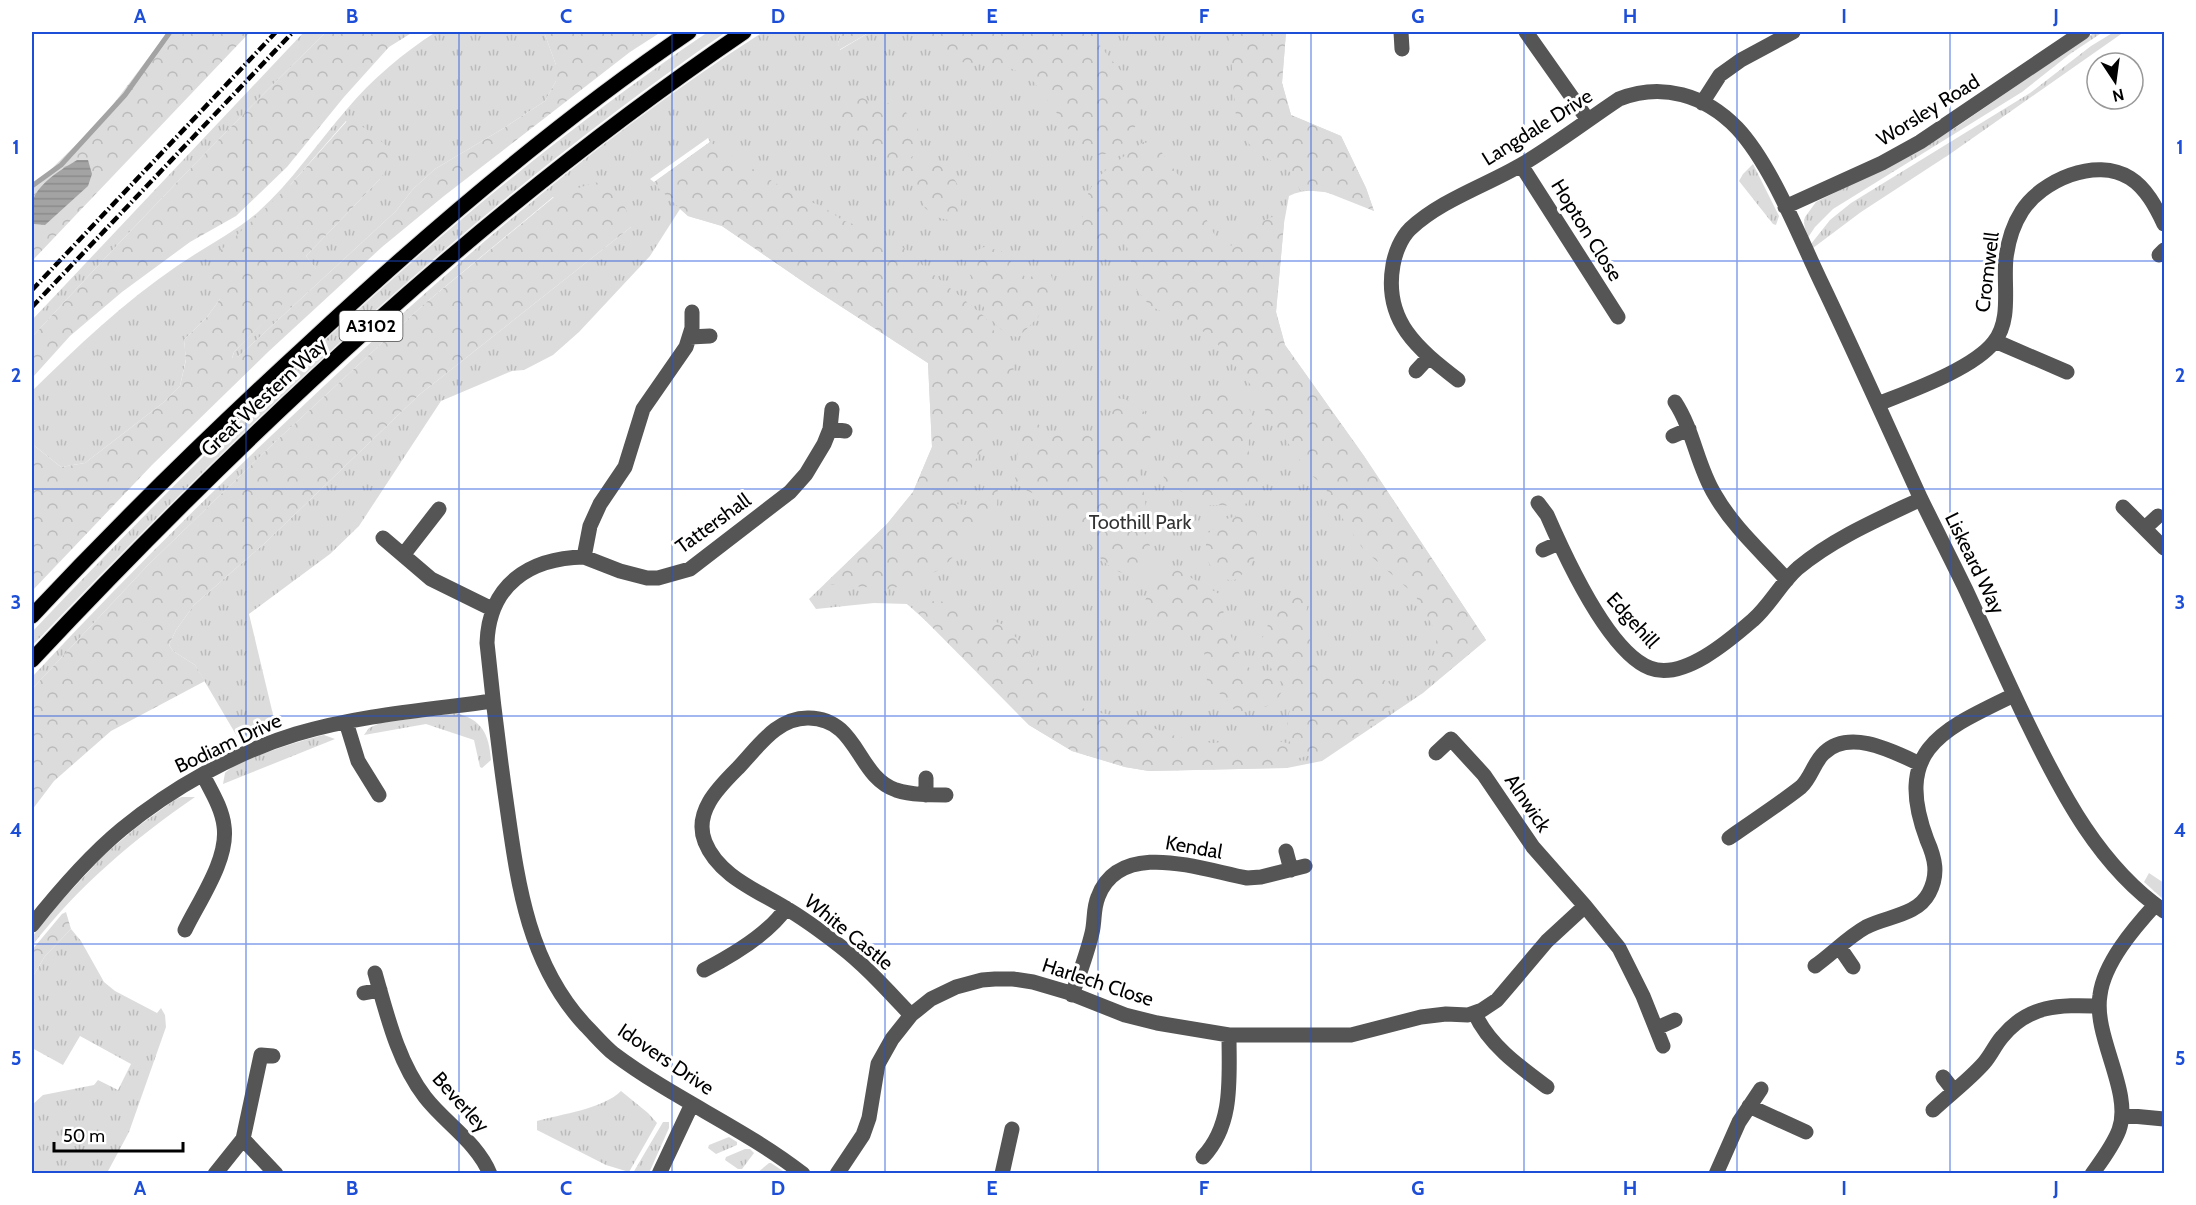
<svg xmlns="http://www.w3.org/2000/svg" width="2196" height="1205" font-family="Cabin,sans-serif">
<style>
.grass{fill:url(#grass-tufts);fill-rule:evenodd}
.forest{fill:url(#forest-crowns)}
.water{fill:url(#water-rules)}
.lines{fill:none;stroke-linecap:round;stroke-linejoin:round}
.stream{stroke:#a3a3a3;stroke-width:5}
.major-casing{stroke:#dbdbdb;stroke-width:17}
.minor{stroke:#555;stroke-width:15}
.major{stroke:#000;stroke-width:15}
.rail{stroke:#000;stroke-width:4.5;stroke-dasharray:9 3 1.5 3;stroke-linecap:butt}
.grid{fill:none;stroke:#1d4ed8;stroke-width:1.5;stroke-opacity:0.55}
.labels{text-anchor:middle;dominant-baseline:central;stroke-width:6;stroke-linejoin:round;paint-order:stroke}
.shield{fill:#fff;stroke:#4c4c4c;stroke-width:1.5}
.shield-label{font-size:18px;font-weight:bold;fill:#000}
.street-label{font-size:20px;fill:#000;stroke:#fff}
.park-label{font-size:20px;fill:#333;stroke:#fff}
.neatline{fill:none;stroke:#1d4ed8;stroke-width:2}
.grid-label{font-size:20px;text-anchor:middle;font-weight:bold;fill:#1d4ed8}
</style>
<defs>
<pattern id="grass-tufts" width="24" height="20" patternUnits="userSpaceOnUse" patternTransform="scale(1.5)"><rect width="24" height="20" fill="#dcdcdc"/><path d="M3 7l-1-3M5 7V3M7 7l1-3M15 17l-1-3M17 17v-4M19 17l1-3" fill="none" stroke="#bbb"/></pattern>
<pattern id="forest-crowns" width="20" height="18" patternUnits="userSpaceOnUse" patternTransform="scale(1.5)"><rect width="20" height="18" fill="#dcdcdc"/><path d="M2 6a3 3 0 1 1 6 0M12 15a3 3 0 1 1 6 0" fill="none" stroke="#bbb"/></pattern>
<pattern id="water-rules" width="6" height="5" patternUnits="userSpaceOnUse" patternTransform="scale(1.5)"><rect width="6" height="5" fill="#a3a3a3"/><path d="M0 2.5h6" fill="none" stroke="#8b8b8b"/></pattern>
</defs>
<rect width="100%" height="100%" fill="#fff"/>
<path class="grass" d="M304 32H326C225 131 127 233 32 337V320Z
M389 32H413L389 47Z
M436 32H544L556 65V81L545 101 504 128 435 169 413 189 396 211 239 356 232 359 234 352 316 269 306 256 380 179 346 121 291 184 220 299 207 317 184 340 186 359 180 386 164 402 85 463 61 467 32 444V391C77 347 124 302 177 266 203 248 232 234 257 213 291 183 317 143 347 109 371 80 404 52 436 32Z
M708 32H726C471 208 245 422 32 646V632C239 414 458 201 708 32Z
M763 32H842L838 43 840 50 870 32H1286L1282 83 1291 115 1341 136 1366 188 1374 211C1349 199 1317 182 1289 196L1284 223 1276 312 1285 345 1364 456 1486 640 1423 693 1322 761 1287 768 1149 771 1125 767 1072 751 1029 725 935 629 907 604 874 603 816 609 809 599 887 524 913 492 932 447 928 363 811 287 722 226 688 216 680 209 650 256 579 332 553 355 524 370 512 371 441 401 359 526 330 554 249 614 275 723 261 730 238 738 195 665 173 651 169 645 176 630 194 605 265 543 419 395 631 227 553 197 423 305 275 442 147 566 32 689V677C125 577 223 480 324 386 461 257 604 134 763 32ZM708 138 710 142 654 182 650 179Z
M2095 32H2103L2070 54 2022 92 1833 209 1815 227 1807 239 1804 223 1805 217 1816 202 1910 155 1955 128Z
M2114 32H2124L1950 154 1861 212 1813 248 1811 244 1830 220 1851 203 2030 93 2091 46Z
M1753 164 1779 216 1776 225 1773 224 1739 181 1743 174Z
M455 713C482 719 489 734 491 760L482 768 480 767 474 740 426 724 364 735 369 728 380 723Z
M324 735 335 739 223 784 225 773C237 760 305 739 324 735Z
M182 797H195C134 839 77 887 32 946V937L49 914 105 854 137 827 176 799Z
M2149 873 2164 883V900L2144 882Z
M71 929 81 941 104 982 115 991 157 1013 161 1008 165 1015 166 1027 129 1132 107 1173H32V1105L43 1095 94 1085 98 1080 118 1090 131 1064 80 1036 63 1065 32 1048V978L45 956Z
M621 1091 648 1113 657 1123 629 1172 606 1165 537 1130V1121C561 1114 603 1109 621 1091Z
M663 1122H669V1128L649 1173H633Z
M729 1137 737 1142V1145L716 1154 708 1148 709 1145Z
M745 1149H750L754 1153 742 1169H738L725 1160 726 1157Z
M769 1163H771L786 1173H757Z"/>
<path class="forest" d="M168 32H250L32 261V188L102 119Z
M326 32H389V47L344 97 287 167 236 216 190 242 122 292 70 336 33 377 32 392V337C127 233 225 131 326 32Z
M544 32H661L630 52 444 196 382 247 268 352 152 465 32 591V444L61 467 85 463 164 402 180 386 186 360 184 340 207 317 220 299 206 273 221 250 291 184 347 121 365 128 389 148 391 163 380 179 306 256 317 270 234 352 232 358 239 356 396 211 413 189 435 169 504 128 545 101 556 81V65Z
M842 32H870L839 50 838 43Z
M933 32H1092C1110 70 1167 96 1124 142 1114 153 1102 157 1087 154L1034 82 1017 71 1001 65 961 62 943 59 934 54 929 44 930 35Z
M1229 32H1286L1282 83 1291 115 1341 136 1366 188 1374 211 1326 192 1300 190 1290 172 1265 157 1249 144 1236 117Z
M857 95 867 100 874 108 888 103C906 109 924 123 918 146 917 150 913 154 911 158L920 165 942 164C958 182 971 199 952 221L936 217 925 208 911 177 900 169 868 153 856 138 845 132 839 115 841 104Z
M710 142 799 198 822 206 842 220 869 230 907 250 922 265 985 317 1014 362 1011 404 973 464 957 504 974 506 987 482H998L997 507 942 569 892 589 825 584 887 524 913 492 932 447 928 363 811 287 722 226 688 216 653 183Z
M1143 142 1157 146 1195 198 1220 245 1231 246 1247 227 1272 217 1284 223 1276 312 1285 345 1364 456 1486 640 1445 674 1428 670 1435 651 1437 634 1415 595 1363 549 1335 507 1325 487 1308 472 1263 407 1254 389 1211 336 1179 318 1151 307 1136 289 1131 261 1125 240H1094L1081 237C1083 177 1101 175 1143 142Z
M595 182C619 191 626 203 631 227L419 395 265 543 194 605 176 630 169 645 173 651 195 665 205 681 111 731 54 781 32 810V689L147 566 275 442 423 305 554 197Z
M984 247 1001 251 1027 279 1047 268C1066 293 1035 321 1018 337 989 334 970 281 965 256Z
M1224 384C1235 392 1253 405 1252 421 1251 433 1247 442 1249 454L1260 461 1261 478 1248 503C1232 509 1216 503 1199 506L1178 489 1166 484 1161 469C1168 456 1177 455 1183 445 1187 438 1182 430 1184 422 1188 405 1210 392 1224 384Z
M1115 398C1138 398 1157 419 1149 443 1146 451 1137 453 1133 460L1139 468 1145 498 1146 515 1139 528 1148 537 1152 557C1144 571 1140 578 1123 573 1106 568 1090 548 1081 532 1077 524 1075 518 1068 513 1055 501 1031 495 1015 483L1016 463 1023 421C1036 421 1042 424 1047 436L1051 438 1068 428C1089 431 1091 447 1115 434L1110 404Z
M1245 514 1257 526C1256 553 1258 565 1233 581L1217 577 1206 558V535L1226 519Z
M1168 568 1176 569 1219 594 1224 604 1223 620 1243 661 1253 672 1277 682 1283 689 1275 704 1245 712 1233 709 1226 698 1209 686 1205 674 1204 646 1199 632 1178 635 1162 634C1152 626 1139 615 1145 601 1148 593 1152 591 1150 582L1159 569Z
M1297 594 1308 603C1304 623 1305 626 1312 645 1315 655 1315 661 1322 670 1345 676 1397 667 1397 701L1346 744 1324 752 1290 760 1287 768 1149 771 1125 767 1072 751 1029 725 914 609 927 601 953 602 967 618H986L1004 625 1030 652 1048 683 1066 698 1088 711 1131 718 1165 733 1193 741 1214 743 1251 738 1274 740 1291 744 1286 735 1288 716 1294 698 1261 655 1260 644 1278 600Z
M66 912 71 929 45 956 32 978V950L62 914Z"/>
<path class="water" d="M77 160H88L92 174 88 186 45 225 34 224C32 218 30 210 32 204 36 184 61 170 77 160Z"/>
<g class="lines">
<path class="stream" d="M32 186 61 165 125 95 170 32"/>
<g class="major-casing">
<path id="major" d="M32 616C121 521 214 430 310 342 429 231 554 124 689 32
M32 660C249 429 482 210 744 32"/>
</g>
<path class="minor" d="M1401 32 1402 49
M1526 32 1588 120
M1702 103 1720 75 1741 60 1793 32
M1521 165 1618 317
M1785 207 1882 163 1920 142 2083 32
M2159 255 2164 250
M692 312V328L686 347 643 409 625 467 600 504 590 526 584 557C529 558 489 585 487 643 492 693 498 743 505 793 517 876 525 960 585 1025 595 1035 604 1046 614 1054 674 1099 744 1128 803 1174
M690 337 710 336
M1995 341 2067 372
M1416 371 1429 357
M1458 380C1418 349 1383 321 1393 265 1395 253 1401 238 1410 229 1441 200 1485 186 1521 165 1555 145 1586 121 1619 99 1662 82 1705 95 1737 128 1771 164 1799 236 1821 282 1855 353 1887 425 1920 497 1935 528 1951 559 1966 590 1987 635 2007 681 2029 726 2062 794 2100 867 2164 911
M1675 402C1694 431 1697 466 1715 495 1734 528 1762 552 1787 580
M1878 404C1910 391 1973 369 1994 342 2012 320 2003 285 2006 258 2008 242 2013 225 2022 211 2041 181 2096 156 2130 178 2146 188 2156 207 2164 224
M830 429 845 431
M1673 436 1689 429
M1538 503 1547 515C1564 554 1608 652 1650 668 1683 681 1730 640 1753 620 1770 605 1781 583 1798 568 1834 538 1879 519 1921 499
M2123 507 2164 548
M2145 528 2158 516
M383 538 431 579 492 609
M1543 550 1559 543
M404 554 439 509
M584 557 620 571 647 578H658L690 569 790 492 806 474 824 444 830 429 832 409
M346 722 358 761 379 795
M1436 753 1451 739 1484 775 1533 847 1585 906 1619 948 1643 996 1663 1046
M926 795V778
M1729 838C1753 821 1778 805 1801 787 1811 778 1814 762 1824 753 1850 728 1894 752 1920 764
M1286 851 1291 870
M32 925C59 891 88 857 122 829 172 788 234 753 296 734 360 715 427 710 493 701
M185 930C199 901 229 859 224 826 222 808 211 791 203 775
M1840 948 1853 967
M1815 966C1832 954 1848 937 1866 927 1887 916 1917 916 1929 893 1939 874 1935 858 1927 840 1893 749 1942 730 2014 695
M704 970C731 956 769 934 786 908
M375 973C387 1015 398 1062 425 1097 445 1123 477 1142 490 1174
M364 993 380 990
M1072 995C1079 975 1087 954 1092 933 1095 921 1093 909 1098 897 1120 838 1202 870 1247 878L1261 877 1305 866
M1475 1014C1489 1045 1520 1067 1547 1087
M911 1015C888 991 866 966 840 946 822 932 803 918 784 907 756 890 718 875 705 842 693 812 719 787 738 768 758 747 777 717 809 718 859 719 856 776 896 790 912 795 929 795 946 795
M1657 1028 1675 1020
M273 1056 261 1055 243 1139 276 1174
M1943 1077 1954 1091
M1749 1106 1806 1132
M1933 1110C1950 1094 1969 1080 1984 1063 1991 1055 1995 1045 2002 1037 2029 1004 2060 1005 2099 1006
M2122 1115 2164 1119
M1203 1157C1234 1124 1229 1078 1229 1035
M215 1174 243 1139
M659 1174 692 1104
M837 1174 863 1135 869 1118 878 1064 892 1039 911 1015 931 999 956 987 982 980 995 979H1013L1033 982 1067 992 1125 1015 1157 1023 1229 1035H1351L1421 1017 1446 1014 1468 1015 1482 1010 1497 1000 1547 941 1585 906
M1002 1174 1012 1129
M1716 1174 1739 1122 1761 1089
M2092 1174C2102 1160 2113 1146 2119 1130 2133 1092 2093 1037 2100 995 2104 963 2134 928 2155 905"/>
<use href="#major" class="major"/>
<path class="rail" d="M32 290 276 32
M32 307 293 32"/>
</g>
<path class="grid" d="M246 32V1174M459 32V1174M672 32V1174M885 32V1174M1098 32V1174M1311 32V1174M1524 32V1174M1737 32V1174M1950 32V1174M32 261H2164M32 489H2164M32 716H2164M32 944H2164"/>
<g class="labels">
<rect class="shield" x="339.5" y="311" width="63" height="30" rx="4.5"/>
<g class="shield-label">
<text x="371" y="326">A3102</text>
</g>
<g class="street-label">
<text transform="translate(1928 110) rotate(-32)">Worsley Road</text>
<text transform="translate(1537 127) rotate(-32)">Langdale Drive</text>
<text transform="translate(1587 230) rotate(58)">Hopton Close</text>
<text transform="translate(1987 272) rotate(-83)">Cromwell</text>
<text transform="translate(264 397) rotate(-43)">Great Western Way</text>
<text transform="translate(713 523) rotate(-36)">Tattershall</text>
<text transform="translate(1975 563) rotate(64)">Liskeard Way</text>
<text transform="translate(1633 620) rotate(48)">Edgehill</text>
<text transform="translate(228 743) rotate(-25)">Bodiam Drive</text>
<text transform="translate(1528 803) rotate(56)">Alnwick</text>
<text transform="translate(1194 847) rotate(10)">Kendal</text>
<text transform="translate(849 932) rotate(39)">White Castle</text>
<text transform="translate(1098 982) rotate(18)">Harlech Close</text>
<text transform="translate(666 1059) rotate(34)">Idovers Drive</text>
<text transform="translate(461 1102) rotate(48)">Beverley</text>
</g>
<g class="park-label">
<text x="1140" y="522">Toothill Park</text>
</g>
</g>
<rect width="2196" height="1205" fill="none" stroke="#ffffff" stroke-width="66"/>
<g transform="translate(2115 81) rotate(167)"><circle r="28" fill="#ffffff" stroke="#999999" stroke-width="1.5"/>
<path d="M0-4.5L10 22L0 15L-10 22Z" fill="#000000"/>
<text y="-9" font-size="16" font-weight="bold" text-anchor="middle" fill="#000000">N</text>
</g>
<path d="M54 1142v9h129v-9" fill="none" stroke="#000000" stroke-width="3"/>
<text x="63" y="1142" font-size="18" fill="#000000" stroke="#ffffff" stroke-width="4.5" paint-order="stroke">50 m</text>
<rect x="33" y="33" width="2130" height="1139" class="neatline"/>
<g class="grid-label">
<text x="140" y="23">A</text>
<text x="352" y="23">B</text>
<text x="566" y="23">C</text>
<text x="778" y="23">D</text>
<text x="992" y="23">E</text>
<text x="1204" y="23">F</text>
<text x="1418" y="23">G</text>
<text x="1630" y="23">H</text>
<text x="1844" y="23">I</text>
<text x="2056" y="23">J</text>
<text x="16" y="154">1</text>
<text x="2180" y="154">1</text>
<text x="16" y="382">2</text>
<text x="2180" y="382">2</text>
<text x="16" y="609">3</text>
<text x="2180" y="609">3</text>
<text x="16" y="837">4</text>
<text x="2180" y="837">4</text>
<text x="16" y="1065">5</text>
<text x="2180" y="1065">5</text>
<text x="140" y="1195">A</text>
<text x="352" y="1195">B</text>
<text x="566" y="1195">C</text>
<text x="778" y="1195">D</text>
<text x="992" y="1195">E</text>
<text x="1204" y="1195">F</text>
<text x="1418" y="1195">G</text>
<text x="1630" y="1195">H</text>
<text x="1844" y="1195">I</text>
<text x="2056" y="1195">J</text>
</g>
</svg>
